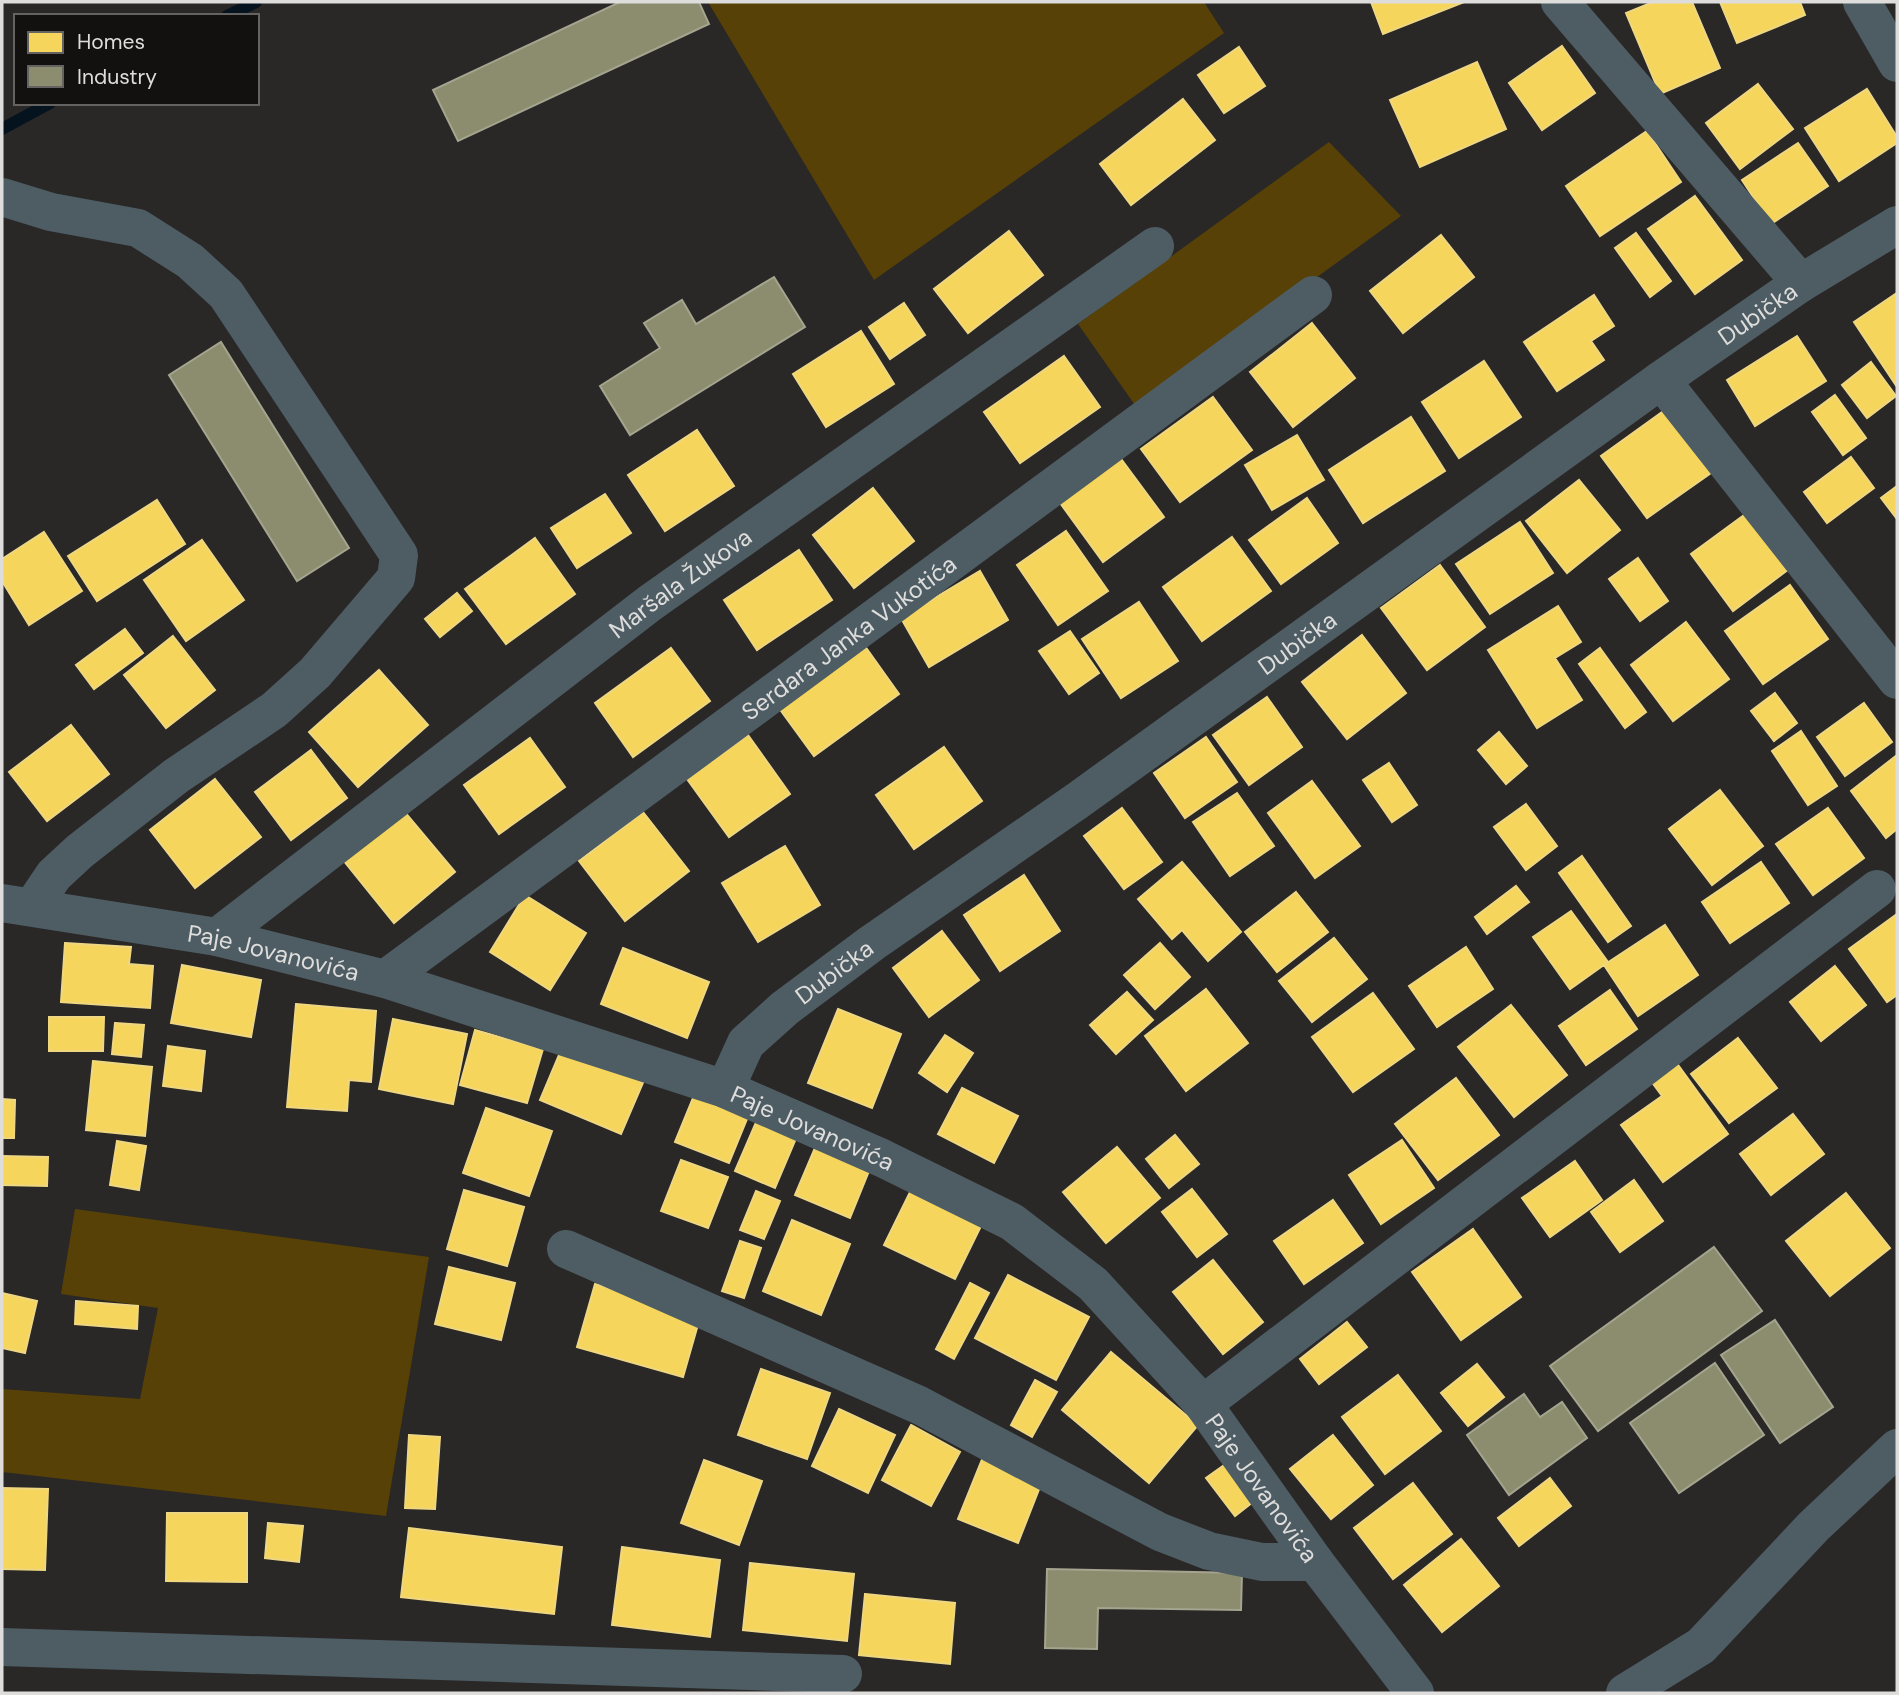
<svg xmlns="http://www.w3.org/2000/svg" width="1899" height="1695" font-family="'DM Sans',sans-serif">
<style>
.green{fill:#574107}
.homes{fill:#f6d55c;stroke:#efd782;stroke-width:2}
.industry{fill:#8c8c6e;stroke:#a5a48f;stroke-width:2}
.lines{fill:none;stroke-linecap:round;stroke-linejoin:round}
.stream{stroke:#04131e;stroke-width:12}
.minor{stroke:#4e5d64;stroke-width:38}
.labels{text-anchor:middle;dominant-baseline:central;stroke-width:7;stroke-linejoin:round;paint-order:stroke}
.street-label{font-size:24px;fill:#dedddc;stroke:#121110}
</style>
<rect width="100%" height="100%" fill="#292827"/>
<path class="green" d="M708 2H1204L1224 33 874 280Z
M1329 142 1401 216 1137 408 1078 324Z
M75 1209 429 1257 386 1516 2 1472V1389L140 1399 158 1308 61 1294Z"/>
<path class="homes" d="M1371 2H1464L1383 34Z
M1653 2H1692L1720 68 1660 94 1626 13Z
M1720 2H1800L1805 15 1737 43Z
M1562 46 1595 93 1542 130 1509 83Z
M1239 47 1265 86 1224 113 1198 75Z
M1477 62 1506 129 1420 167 1390 100Z
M1758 84 1793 129 1740 169 1706 123Z
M1867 89 1897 137V143L1839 181 1805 128Z
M1183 99 1215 140 1131 205 1100 164Z
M1647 131 1681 182 1600 236 1566 186Z
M1798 143 1828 186 1771 224 1742 180Z
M1695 196 1742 260 1695 294 1648 229Z
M1009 231 1043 275 968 333 934 289Z
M1636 233 1671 281 1650 297 1615 248Z
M1441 235 1474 277 1403 333 1370 291Z
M1897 293V387L1854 322Z
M1594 295 1614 326 1591 341 1604 360 1557 391 1524 342Z
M904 303 925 335 890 359 869 327Z
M1312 323 1355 378 1293 427 1250 372Z
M861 331 894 384 826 427 793 374Z
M1797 336 1826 381 1755 426 1727 380Z
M1064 356 1100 407 1020 463 984 412Z
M1484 361 1521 417 1459 458 1422 402Z
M1871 362 1896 396 1867 418 1842 385Z
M1835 395 1866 438 1843 455 1812 412Z
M1213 397 1252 450 1180 502 1141 449Z
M1665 410 1711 473 1647 518 1601 456Z
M1411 417 1445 471 1363 523 1329 470Z
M697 430 734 486 665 531 628 475Z
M1297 435 1324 480 1272 510 1245 465Z
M1116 452 1164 517 1103 562 1055 496Z
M1851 457 1874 488 1827 523 1804 492Z
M1579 480 1620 530 1567 573 1526 521Z
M1897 486V519L1881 498Z
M873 488 914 541 854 588 813 535Z
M605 494 631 533 577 568 551 528Z
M1307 498 1338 543 1281 584 1249 540Z
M157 500 185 544 97 601 68 556Z
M1747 513 1789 569 1733 611 1691 554Z
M1520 522 1553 573 1490 614 1456 564Z
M1066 531 1108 591 1058 625 1017 565Z
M44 532 82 591 29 625 2 581V559Z
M1232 537 1271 591 1202 641 1163 587Z
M535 538 575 594 506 644 465 589Z
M202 540 244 600 186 641 144 580Z
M799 550 832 600 757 650 724 600Z
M1638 558 1668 601 1640 621 1609 579Z
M1440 565 1485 627 1427 670 1381 608Z
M980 571 1008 620 929 667 901 618Z
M1790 585 1828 639 1763 684 1725 631Z
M457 593 472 611 440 637 425 619Z
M1139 602 1178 661 1121 698 1082 639Z
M1558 606 1581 642 1555 658 1582 700 1537 728 1488 650Z
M1686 622 1729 679 1673 721 1631 665Z
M125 629 143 653 94 689 76 665Z
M1070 631 1099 673 1069 694 1039 651Z
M1362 635 1406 693 1347 739 1302 682Z
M173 636 215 690 166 728 124 675Z
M862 642 899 694 814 756 776 704Z
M671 648 710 701 633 757 595 703Z
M1600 648 1646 712 1625 728 1579 664Z
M379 670 428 725 358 787 309 732Z
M1775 693 1797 723 1774 741 1751 711Z
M1267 697 1302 747 1249 785 1213 735Z
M1864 703 1892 742 1845 776 1817 737Z
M71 725 109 774 47 821 9 772Z
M1801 731 1837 786 1808 805 1772 751Z
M1499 732 1527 766 1506 784 1478 750Z
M748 735 790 794 729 837 687 779Z
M1206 737 1237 782 1185 818 1154 773Z
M530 738 565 787 499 834 464 785Z
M944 747 982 801 914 849 876 795Z
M311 750 347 798 291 840 255 792Z
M1897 755V829L1886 838 1851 791Z
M1389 763 1417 805 1392 822 1363 780Z
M215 779 261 837 195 888 150 830Z
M1312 781 1360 846 1315 878 1268 813Z
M1720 790 1763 846 1712 885 1669 829Z
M1237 793 1274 846 1230 876 1193 822Z
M1526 804 1557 846 1526 870 1494 827Z
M1122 808 1162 862 1124 889 1084 836Z
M1828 808 1864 858 1813 895 1776 844Z
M403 810 455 872 394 923 343 860Z
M643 812 689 871 625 921 579 861Z
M785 846 820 905 758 942 722 883Z
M1582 856 1631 926 1608 942 1559 873Z
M1182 862 1241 932 1208 961 1182 930 1172 939 1138 899Z
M1761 862 1789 903 1730 943 1702 902Z
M1024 875 1060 931 1000 971 964 915Z
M1516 886 1529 902 1487 934 1475 917Z
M1296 892 1328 932 1277 972 1245 932Z
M525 895 586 933 550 990 490 952Z
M1571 911 1608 962 1570 989 1533 937Z
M1897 914V995L1887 1002 1849 949Z
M1665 925 1698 975 1638 1016 1604 965Z
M942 931 979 980 929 1017 893 968Z
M1334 938 1367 979 1312 1022 1279 981Z
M65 943 131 947 129 964 153 966 150 1008 61 1002Z
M1160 943 1190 977 1155 1009 1124 975Z
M1466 947 1493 989 1437 1027 1409 986Z
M623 948 709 982 687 1038 601 1004Z
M182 965 261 980 251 1037 171 1023Z
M1835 966 1866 1005 1821 1041 1790 1002Z
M1206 989 1248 1043 1186 1091 1145 1036Z
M1610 990 1637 1029 1586 1065 1559 1026Z
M1127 992 1153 1020 1116 1054 1090 1025Z
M1373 993 1414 1049 1353 1092 1312 1037Z
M296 1004 376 1011 371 1082 349 1080 347 1111 287 1107Z
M1511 1005 1567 1075 1514 1117 1458 1047Z
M838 1009 901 1034 872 1108 808 1083Z
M49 1017H104L103 1051H49Z
M393 1019 467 1034 453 1104 379 1089Z
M115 1023 144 1025 141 1057 112 1054Z
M475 1030 543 1049 527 1103 460 1085Z
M945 1035 973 1053 947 1092 919 1073Z
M1738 1038 1777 1088 1729 1123 1691 1074Z
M564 1043 645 1078 621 1134 540 1100Z
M168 1046 205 1051 201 1091 163 1086Z
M93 1061 152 1067 145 1136 86 1130Z
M1676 1062 1728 1134 1663 1182 1621 1125 1662 1096 1651 1081Z
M1456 1078 1499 1135 1438 1180 1395 1124Z
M962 1088 1018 1116 994 1163 938 1134Z
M695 1093 749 1114 729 1163 675 1142Z
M2 1099 15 1100 14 1138H2Z
M486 1108 552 1131 529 1196 463 1173Z
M1793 1114 1824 1154 1771 1195 1740 1154Z
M757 1120 797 1136 775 1188 735 1171Z
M1175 1135 1199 1164 1169 1188 1146 1159Z
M1402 1140 1434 1188 1381 1224 1349 1175Z
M117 1141 146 1146 139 1190 110 1185Z
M817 1143 871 1166 850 1218 795 1195Z
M1117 1147 1160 1198 1106 1243 1063 1192Z
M2 1156 48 1157 47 1186 2 1185Z
M681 1160 728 1177 708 1228 661 1211Z
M1575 1161 1602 1200 1550 1237 1522 1198Z
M1634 1180 1663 1221 1620 1252 1591 1212Z
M1192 1189 1227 1234 1197 1257 1162 1212Z
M464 1190 524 1207 507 1266 447 1249Z
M911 1190 982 1224 955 1279 884 1245Z
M756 1191 780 1201 764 1239 740 1230Z
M1846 1193 1890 1248 1830 1296 1786 1241Z
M1333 1200 1363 1243 1304 1284 1274 1241Z
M792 1220 850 1244 821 1315 763 1291Z
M1473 1229 1521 1297 1461 1340 1412 1272Z
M740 1241 761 1248 744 1298 722 1291Z
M1213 1260 1263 1322 1223 1354 1173 1292Z
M449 1267 515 1283 501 1340 435 1324Z
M1008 1275 1089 1317 1056 1380 975 1338Z
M970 1283 989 1293 954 1359 936 1349Z
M595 1284 701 1314 683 1377 577 1347Z
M2 1293 37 1301 25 1353 2 1348Z
M76 1301 138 1306 137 1329 75 1324Z
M1347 1322 1367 1347 1319 1384 1300 1359Z
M1111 1352 1198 1425 1149 1483 1062 1410Z
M1477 1364 1504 1397 1468 1426 1441 1393Z
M761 1369 830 1393 807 1459 738 1435Z
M1398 1375 1441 1431 1385 1474 1342 1417Z
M1035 1380 1057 1392 1032 1437 1011 1425Z
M839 1409 895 1435 868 1493 812 1466Z
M911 1425 960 1452 931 1506 882 1480Z
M409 1435 440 1437 435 1509 405 1508Z
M1333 1435 1373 1485 1331 1519 1290 1469Z
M983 1457 1043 1479 1018 1543 958 1519Z
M704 1460 762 1481 739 1545 681 1523Z
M1230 1461 1258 1498 1235 1516 1206 1478Z
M1550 1478 1571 1506 1519 1546 1498 1518Z
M1413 1483 1452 1534 1393 1579 1354 1528Z
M2 1488 48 1489 45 1570 2 1569Z
M167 1513H247V1582L166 1581Z
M268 1523 303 1526 299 1562 265 1558Z
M409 1528 562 1547 554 1614 401 1597Z
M1461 1539 1499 1586 1442 1632 1404 1585Z
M622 1547 720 1560 710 1637 612 1625Z
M750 1563 854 1574 847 1641 743 1630Z
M865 1594 955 1603 950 1664 859 1655Z"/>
<path class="industry" d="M620 2H699L709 24 458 141 433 90Z
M774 277 805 327 630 435 600 386 660 348 644 323 682 300 696 324Z
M221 342 349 548 297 581 169 375Z
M1714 1247 1762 1311 1598 1431 1550 1366Z
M1775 1320 1833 1407 1780 1443 1721 1355Z
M1715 1363 1764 1435 1679 1493 1630 1423Z
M1524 1394 1540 1417 1562 1402 1587 1438 1509 1495 1467 1435Z
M1047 1569 1242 1573 1241 1610 1098 1608 1097 1649 1045 1648Z"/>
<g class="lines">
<path class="stream" d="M227 16 256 2
M2 129 50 103"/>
<g class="minor">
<path d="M1560 2 1801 283"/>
<path d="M1862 2 1897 63"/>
<path d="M2 197 51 212 138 228 190 261 226 294 399 555 396 578 315 673 274 710 176 776 80 851 54 875 33 906"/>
<path d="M1661 380 1897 680"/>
<path id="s1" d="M2 903 217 937 385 979 725 1089 882 1158 1012 1222 1093 1284 1203 1404 1315 1562 1415 1693"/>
<path id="s2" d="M217 937 650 603 1155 246"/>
<path id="s3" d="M385 979 1313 295"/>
<path id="s4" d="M725 1089 746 1043 785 1008 872 943 1077 801 1661 380 1801 283 1897 225"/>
<path d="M566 1249 919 1405 1160 1532 1209 1551 1262 1562H1315"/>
<path d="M1203 1404 1877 889"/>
<path d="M2 1647 843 1674"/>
<path d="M1625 1693 1701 1646 1814 1526 1897 1448"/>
</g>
</g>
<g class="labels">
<g class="street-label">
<text stroke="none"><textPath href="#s4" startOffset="1298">Dubička</textPath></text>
<text stroke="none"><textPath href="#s2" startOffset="583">Maršala Žukova</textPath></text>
<text stroke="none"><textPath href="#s3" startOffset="576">Serdara Janka Vukotića</textPath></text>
<text stroke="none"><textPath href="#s4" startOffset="732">Dubička</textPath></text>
<text stroke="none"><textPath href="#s1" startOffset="276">Paje Jovanovića</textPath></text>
<text stroke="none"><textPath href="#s4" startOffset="164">Dubička</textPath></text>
<text stroke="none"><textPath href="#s1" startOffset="844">Paje Jovanovića</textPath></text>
<text stroke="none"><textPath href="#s1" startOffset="1432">Paje Jovanovića</textPath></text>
</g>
</g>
<rect width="1899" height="1695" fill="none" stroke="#dedddc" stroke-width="7"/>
<rect x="14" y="14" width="245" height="91" fill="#121110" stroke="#646362" stroke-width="2"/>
<rect x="28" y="32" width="35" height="21" fill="#f6d55c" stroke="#646362" stroke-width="2"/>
<text x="77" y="49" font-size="21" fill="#dedddc">Homes</text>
<rect x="28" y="66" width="35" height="21" fill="#8c8c6e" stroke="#646362" stroke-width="2"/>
<text x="77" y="84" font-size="21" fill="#dedddc">Industry</text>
</svg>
